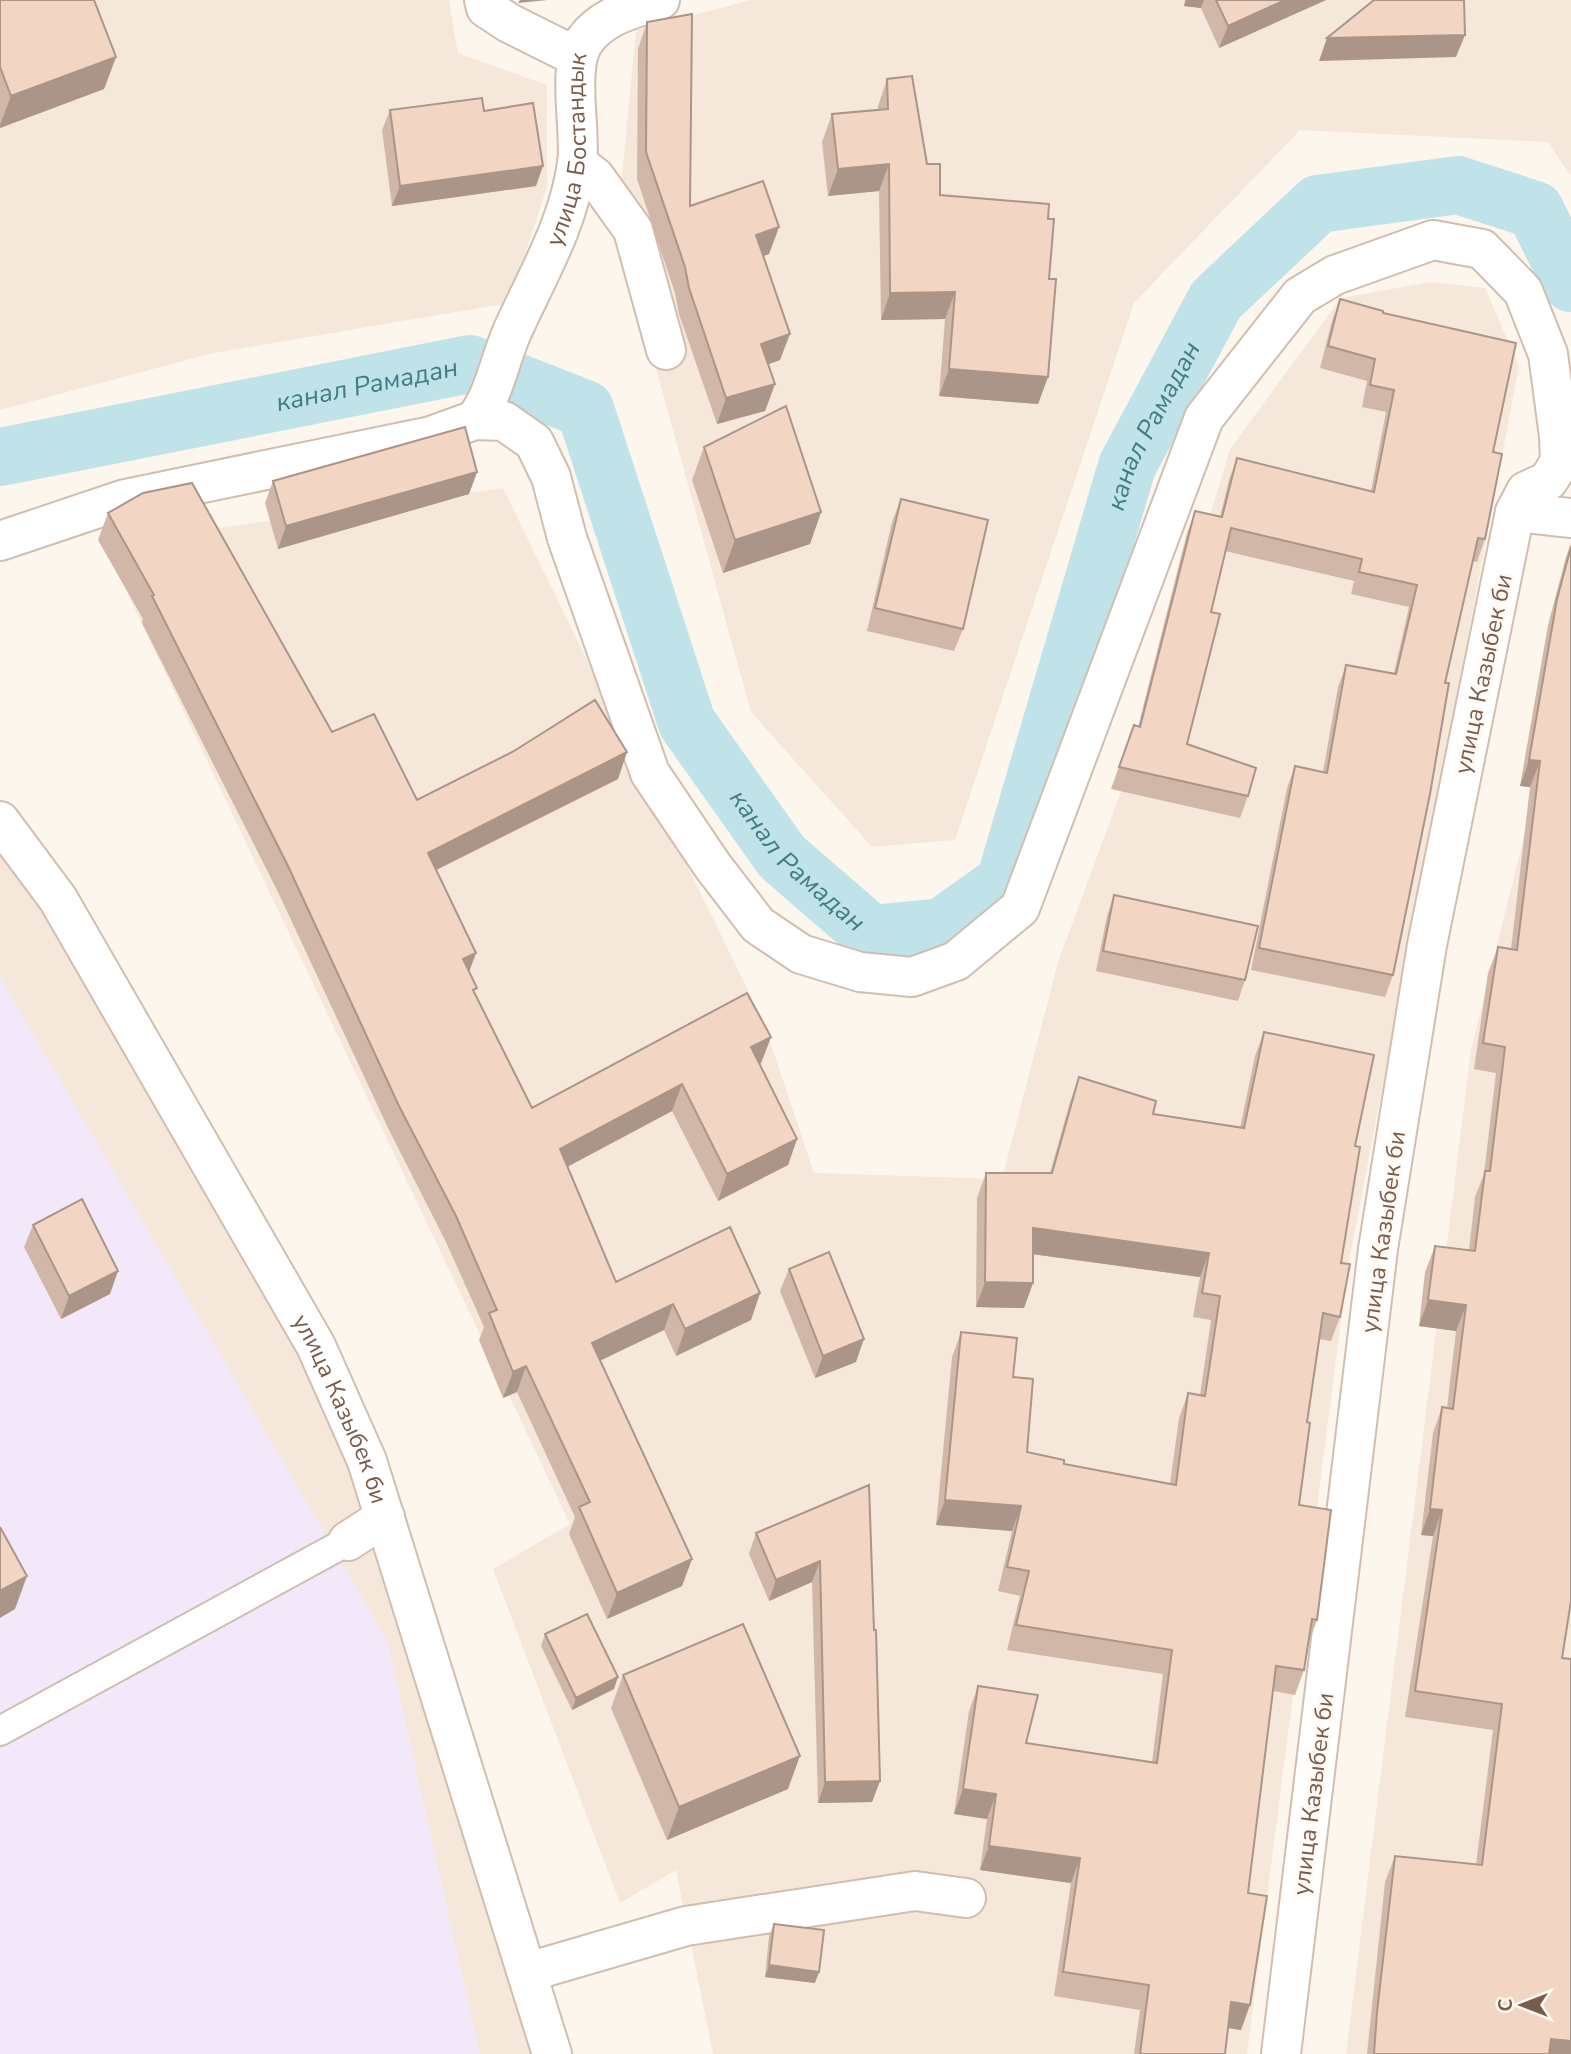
<svg xmlns="http://www.w3.org/2000/svg" width="1571" height="2054" font-family="'Nunito Sans',sans-serif">
<style>
.residential{fill:#f5e8da}
.education{fill:#f3e8fa}
.lines{fill:none;stroke-linecap:round;stroke-linejoin:round}
.canal{stroke:#bfe3e8;stroke-width:58}
.lane-casing{stroke:#d1beb0;stroke-width:32}
.street-casing{stroke:#d1beb0;stroke-width:42}
.lane{stroke:#fff;stroke-width:28}
.street{stroke:#fff;stroke-width:38}
.wall{fill:#d1b7a8}
.shaded-wall{fill:#aa9588}
.building{fill:#f3d5c3;stroke:#aa9588;stroke-width:2}
.labels{text-anchor:middle;dominant-baseline:central;stroke-width:6;stroke-linejoin:round;paint-order:stroke}
.street-label{font-size:24px;fill:#7a5c4d;stroke:#fffaf3}
.water-label{font-size:26px;font-style:italic;fill:#437c86;stroke:#fffaf3}
</style>
<rect width="100%" height="100%" fill="#fdf6ec"/>
<path class="residential" d="M0 0H449L458 53 547 85V187L509 303 209 354 0 410Z
M751 0H1571V176L1548 142 1300 130 1134 303 955 840 872 847 751 712 617 228 636 30Z
M1431 282 1485 288 1519 366 1347 1273 1247 2054H713L676 1870 620 1903 493 1569 570 1524 104 544 503 488 764 1023 814 1173 1002 1179 1058 962 1153 705 1230 449 1341 298Z
M1571 647V2054H1346L1471 1050Z
M0 824 316 1346 552 2054H0Z"/>
<path class="education" d="M0 977 387 1640 480 2054H0Z"/>
<g class="lines">
<path class="canal" id="s1" d="M0 457 470 364 585 409 687 723 782 857 871 934 942 927 1005 882 1127 466 1216 300 1318 204 1458 185 1535 210 1571 283"/>
<g class="lane-casing">
<path id="lane" d="M0 1731 348 1541"/>
</g>
<g class="street-casing">
<g id="street">
<path d="M484 0 486 8 509 23 577 57"/>
<path d="M577 163 595 177 633 230 666 350"/>
<path id="s2" d="M475 420C495 393 499 362 512 332 537 276 568 226 577 164 582 131 565 65 586 39 604 15 633 9 660 0"/>
<path d="M1515 512 1571 518"/>
<path d="M0 541 125 499 431 436 475 420 504 421 534 442 551 477 567 538 650 773 712 865 758 925 801 954 860 972 912 977 956 961 1020 908 1204 418 1300 296 1335 275 1433 240 1482 249 1523 291 1548 354 1559 436 1560 462 1548 481 1526 491 1515 512 1427 945 1378 1249 1281 2054"/>
<path id="s3" d="M0 821 58 899 316 1346 367 1461 552 2054"/>
<path d="M348 1541 385 1517"/>
<path d="M528 1972 686 1926 915 1891 966 1898"/>
</g>
</g>
<use href="#lane" class="lane"/>
<use href="#street" class="street"/>
</g>
<path class="wall" d="M0 0 116 57 104 89 0 128Z
M1185 0H1326L1219 48 1201 8 1184 6Z
M647 22 690 206 779 227 769 254 763 256 780 360 768 364 775 384 765 411 717 424 679 314 675 293 637 179 638 49Z
M887 79 927 164 940 195 1048 219 1049 279 1048 377 1038 404 939 396 945 319 881 320 879 191 828 196 822 142 832 114 878 110V106Z
M390 110 484 111 536 186 392 206 382 130Z
M1340 299 1383 313 1493 452 1485 539 1477 562 1473 561 1445 683 1393 975 1385 997 1251 970 1287 788 1295 766 1323 772 1338 687 1346 665 1394 673 1409 607 1351 594 1354 581 1225 551 1211 612 1187 744 1248 796 1240 818 1111 789 1134 725 1138 727 1187 533 1195 511 1220 517 1229 480 1237 458 1371 491 1386 412 1362 407 1367 381 1320 368 1332 321Z
M704 447 821 512 810 544 723 573 692 480Z
M477 472 469 494 278 549 265 503 273 481Z
M901 499 963 629 954 651 867 631 892 522Z
M108 513 332 732 417 800 627 752 618 779 436 870 476 953 469 972 475 994 532 1108 771 1037 761 1063 760 1064 797 1139 788 1165 718 1201 672 1111 567 1167 616 1282 760 1293 751 1320 676 1356 664 1330 600 1361 692 1559 682 1586 607 1619 569 1534 575 1517 517 1392 503 1398 479 1340 484 1327 446 1242 390 1132 278 892 142 623 143 619 98 540Z
M1571 543V1601L1562 1658 1571 2054H1367L1385 1882 1395 1856 1476 1865 1493 1730 1405 1717 1433 1536 1421 1535 1433 1433 1442 1407 1447 1408 1456 1331 1419 1326 1425 1272 1435 1246 1469 1250 1475 1197 1484 1174 1496 1073 1474 1069 1488 973 1498 947 1511 949 1530 787 1520 786 1548 625 1566 557Z
M1114 895 1245 980 1238 1001 1096 971 1107 916Z
M1264 1032 1355 1146 1341 1263 1340 1317 1331 1341 1319 1339 1307 1422 1299 1505 1317 1620 1308 1645 1304 1670 1295 1695 1273 1691 1248 1893 1241 2030 1228 2028 1225 2054H1134L1140 2010 1054 1996 1071 1883 980 1870 987 1819 954 1814 969 1711 978 1686 1026 1743 1152 1762 1163 1674 1007 1650 1020 1596 998 1591 1012 1531 936 1525 952 1357 961 1332 1013 1377 1027 1452 1064 1464 1170 1484 1179 1418 1188 1393 1200 1395 1211 1320 1193 1317 1200 1277 1033 1254V1283L1024 1308 976 1307 977 1198 986 1173H1050L1070 1102 1079 1077 1153 1114 1240 1128 1255 1056Z
M33 1225 110 1294 61 1319 24 1247Z
M789 1269 856 1362 815 1378 780 1291Z
M869 1485 880 1781 872 1802 818 1803 812 1582 769 1601 749 1554 756 1533Z
M545 1634 614 1689 572 1710 541 1646Z
M623 1675 788 1789 667 1840 611 1708Z
M774 1924 815 1983 765 1977 769 1936Z"/>
<path class="shaded-wall" d="M520 0H547L518 3Z
M1186 0H1204L1201 8 1184 6Z
M1285 0H1326L1219 48 1228 26Z
M1465 35 1456 57 1319 61 1327 38Z
M116 57 104 89 0 128V125L11 96Z
M889 164 879 191 828 196 838 169Z
M543 166 536 186 392 206 400 186Z
M779 227 769 254 746 262 756 235Z
M955 292 945 319 881 320 890 293Z
M790 334 780 360 752 370 761 344Z
M949 369 1048 377 1038 404 939 396Z
M775 384 765 411 717 424 726 398Z
M477 472 469 494 278 549 286 526Z
M821 512 810 544 723 573 735 540Z
M627 752 618 779 418 879 428 853Z
M1529 760 1540 761 1530 787 1520 786Z
M476 953 466 980 463 959Z
M771 1037 761 1063 741 1074 751 1047Z
M682 1084 672 1111 550 1176 560 1149Z
M797 1139 788 1165 718 1201 727 1174Z
M1033 1228 1209 1253 1200 1277 1024 1253Z
M118 1271 110 1294 61 1319 69 1296Z
M985 1282 1033 1283 1024 1308 976 1307Z
M760 1293 751 1320 676 1356 685 1329Z
M1428 1300 1466 1305 1456 1331 1419 1326Z
M673 1304 664 1330 582 1369 592 1343Z
M864 1339 856 1362 815 1378 823 1356Z
M526 1366 517 1392 503 1398 513 1372Z
M945 1500 1021 1506 1012 1531 936 1525Z
M1430 1509 1442 1510 1433 1536 1421 1535Z
M692 1559 682 1586 607 1619 617 1593Z
M820 1561 812 1582 769 1601 776 1580Z
M27 1576 15 1609 0 1618V1591Z
M618 1677 614 1689 572 1710 576 1698Z
M800 1756 788 1789 667 1840 679 1807Z
M880 1781 872 1802 818 1803 825 1782Z
M963 1789 996 1794 987 1819 954 1814Z
M989 1846 1080 1858 1071 1883 980 1870Z
M769 1965 819 1972 815 1983 765 1977Z
M1231 2002 1250 2005 1241 2030 1222 2027Z
M1551 2039 1571 2041V2054H1545Z"/>
<path class="building" d="M0 0H94L116 57 11 96 0 67Z
M1216 0H1285L1228 26Z
M1374 0H1464L1465 35 1327 38Z
M692 14 690 206 763 181 779 227 756 235 790 334 761 344 775 384 726 398 689 288 685 267 646 152 647 22Z
M912 76 927 164H940V195L1049 204 1048 219H1054L1049 279H1056L1048 377 949 369 955 292 890 293 889 164 838 169 832 114 888 109 887 79Z
M482 98 484 111 533 103 543 166 400 186 390 110Z
M1340 299 1383 311V313L1516 343 1493 452 1502 454 1485 539 1478 538 1445 683H1449L1430 794 1393 975 1259 948 1295 766 1327 773 1346 665 1396 674 1417 585 1359 572 1362 559 1231 528 1211 612 1220 614 1187 744 1256 768 1248 796 1119 767 1134 725 1140 727 1195 511 1222 517 1237 458 1374 492 1394 390 1370 385 1375 359 1328 346Z
M786 406 821 512 735 540 704 447Z
M465 427 477 472 286 526 273 481Z
M192 483 332 732 374 714 417 800 514 751 595 700 627 752 428 853 476 953 463 959 477 988 473 990 532 1108 747 993 771 1037 751 1047 797 1139 727 1174 682 1084 560 1149 616 1282 730 1227 760 1293 685 1329 673 1304 592 1343 692 1559 617 1593 579 1507 590 1502 526 1366 513 1372 489 1313 497 1310 456 1216 399 1106 288 866 152 596 154 595 108 513 143 493Z
M901 499 988 520 963 629 875 608Z
M1571 547V1601L1562 1658 1571 1659V2041L1551 2039 1549 2054H1374L1377 2012 1395 1856 1482 1865 1502 1704 1415 1691 1442 1510 1430 1509 1442 1407 1453 1409 1466 1305 1428 1300 1435 1246 1475 1251 1485 1171H1490L1505 1047 1483 1043 1498 947 1517 950 1540 761 1529 760 1557 599Z
M1114 895 1258 926 1245 980 1103 951Z
M1264 1032 1374 1055 1355 1146 1360 1147 1341 1263 1350 1264 1340 1317 1323 1313 1307 1422 1310 1423 1299 1505 1331 1510 1317 1620 1312 1619 1304 1670 1276 1666 1248 1893 1267 1896 1250 2005 1231 2002 1225 2054H1140L1149 1985 1063 1972 1080 1858 989 1846 996 1794 963 1789 978 1686 1038 1695 1026 1743 1157 1763 1172 1650 1016 1625 1029 1571 1007 1567 1021 1506 945 1500 961 1332 1017 1338 1013 1377 1033 1379 1027 1452 1064 1460V1464L1176 1485 1188 1393 1205 1396 1220 1296 1202 1293 1209 1253 1033 1228V1283L985 1282 986 1173H1052L1079 1077 1156 1101 1153 1114 1244 1128Z
M82 1199 118 1271 69 1296 33 1225Z
M829 1252 864 1339 823 1356 789 1269Z
M869 1485 874 1630H876L880 1781 825 1782 820 1561 776 1580 756 1533Z
M0 1527 27 1576 0 1591Z
M587 1614 618 1677 576 1698 545 1634Z
M743 1624 800 1756 679 1807 623 1675Z
M774 1924 824 1930 819 1972 769 1965Z"/>
<g class="labels">
<g class="street-label">
<text stroke="none"><textPath href="#s2" startOffset="290">улица Бостандык</textPath></text>
<text transform="translate(1483 674) rotate(-78)">улица Казыбек би</text>
<text transform="translate(1383 1232) rotate(-82)">улица Казыбек би</text>
<text stroke="none"><textPath href="#s3" startOffset="681">улица Казыбек би</textPath></text>
<text transform="translate(1313 1794) rotate(-83)">улица Казыбек би</text>
</g>
<g class="water-label">
<text stroke="none"><textPath href="#s1" startOffset="374">канал Рамадан</textPath></text>
<text stroke="none"><textPath href="#s1" startOffset="1844">канал Рамадан</textPath></text>
<text stroke="none"><textPath href="#s1" startOffset="1110">канал Рамадан</textPath></text>
</g>
</g>
<g transform="translate(1522 2005) rotate(270)" stroke="#fffaf3" stroke-width="5" paint-order="stroke">
<path d="M0-5L12 26L0 18L-12 26Z" fill="#7a5c4d"/>
<text y="-10" font-size="19" font-weight="bold" text-anchor="middle" fill="#7a5c4d">С</text>
</g>
</svg>
